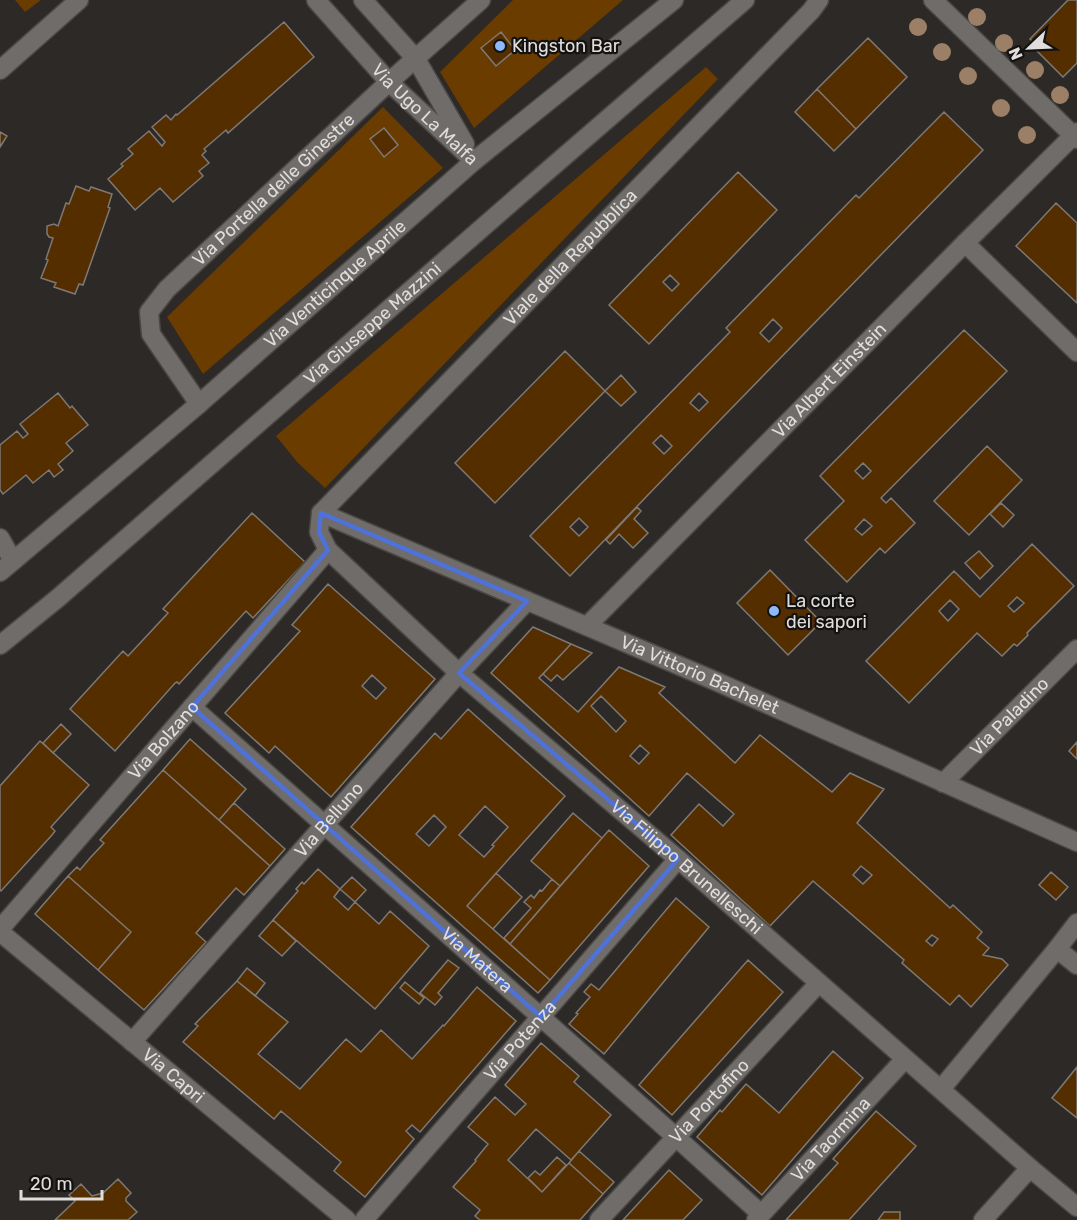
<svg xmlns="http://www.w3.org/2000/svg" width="1077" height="1220" font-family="Rubik,sans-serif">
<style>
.green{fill:#6b3c00}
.building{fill:#552e00;stroke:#7d7976;stroke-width:1.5;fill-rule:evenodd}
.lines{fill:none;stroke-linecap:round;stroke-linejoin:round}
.street-casing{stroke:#494744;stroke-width:21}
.street{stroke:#6f6c69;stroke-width:18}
.tree{fill:#9b7f66}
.marked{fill:none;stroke:#4e72d9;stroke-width:4.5;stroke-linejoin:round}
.poi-dot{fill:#8eb9fc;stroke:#131211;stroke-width:2}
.labels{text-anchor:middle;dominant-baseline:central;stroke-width:4.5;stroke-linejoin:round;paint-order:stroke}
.poi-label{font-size:18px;fill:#e0dedc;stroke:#131211;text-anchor:start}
.street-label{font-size:18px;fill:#e0dedc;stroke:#131211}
</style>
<rect width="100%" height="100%" fill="#2c2926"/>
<path class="green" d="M15 0H41L25 12Z
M513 0H623L474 128 440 72Z
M706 67 718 79 325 488 298 463 276 436Z
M383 107 443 168 203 374 167 317Z"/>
<path class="building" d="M1068 0H1077V63L1063 77 1035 49 1038 46 1030 39Z
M284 22 314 57 228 133 226 130 204 149 206 151 202 155 209 163 199 171 203 176 173 202 160 188 135 210 108 179 123 166 121 164 133 154 128 149 149 131 162 146 165 142 152 127 166 115 171 120 176 114 177 115Z
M501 32 515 50 496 66 481 48Z
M868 38 907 77 856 129 817 89Z
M817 89 856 129 834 151 795 112Z
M944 112 983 150 723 417 570 576 530 536 730 332 726 328 856 195 859 198ZM773 319 782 328 769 342 760 333ZM699 393 708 402 699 411 690 403ZM661 435 672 446 664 454 653 443ZM579 518 588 527 579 536 570 527Z
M384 128 398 145 384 157 370 139Z
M0 132 7 136 0 147Z
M738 172 777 210 649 344 609 305ZM670 275 679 284 672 291 663 282Z
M76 186 89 191 91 187 112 194 108 207 110 208 83 285 79 284 75 294 54 287 56 283 41 278 48 260 46 259 53 238 49 237 47 234V226L54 224 58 226 66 203 69 204Z
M1056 203 1077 223V303L1016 246Z
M964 330 1007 371 881 498 886 503 891 498 915 523 885 553 880 548 847 582 805 540 844 501 820 476ZM863 463 871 471 863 479 855 471ZM864 519 872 526 862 535 855 529Z
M565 351 605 391 495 503 455 463Z
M621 375 636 392 621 406 605 391Z
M58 393 70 408 72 406 88 425 66 443 73 451 58 464 63 470 54 477 49 470 33 483 26 475 3 494 0 490V445L17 431 23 438 28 434 20 424Z
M987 446 1022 480 969 535 934 501Z
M1001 503 1014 515 1003 527 990 514Z
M637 507 641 511 634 519 648 533 633 548 619 534 610 544 606 540Z
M252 513 305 562 253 618 246 611 179 684 177 682 175 683 115 751 70 709 123 651 128 656 168 613 163 609Z
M1032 544 1074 586 1027 633 1028 635 1017 646 1014 644 1002 656 977 633 909 703 866 661 954 571 980 597ZM1017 597 1024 603 1014 612 1008 606ZM950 600 959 609 948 621 939 611Z
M979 551 993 566 980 579 965 563Z
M770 570 821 622 788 655 737 603Z
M328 584 435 679 331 797 275 746 269 753 225 713 300 631 292 625ZM372 675 386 688 376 699 362 686Z
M533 627 571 644 539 678 578 712 619 667 665 687 659 693 735 763 760 735 832 792 850 773 884 789 857 823 950 908 953 905 982 932 977 938 989 948 983 955 1002 959 1008 965 971 1007 959 995 950 1005 902 963 904 960 813 881 770 926 671 835 699 804 723 826 734 814 687 773 649 816 491 673ZM601 696 626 721 616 732 591 706ZM640 745 649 753 639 764 630 756ZM861 866 872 875 863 884 853 875ZM932 935 938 939 932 946 926 941Z
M571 644 592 653 563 680 557 675 551 681 543 674Z
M468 709 565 796 467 906 550 980 538 993 351 827 435 733 441 739ZM485 806 508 827 492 845 494 846 484 857 459 835ZM434 815 446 827 429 846 416 834Z
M61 724 71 734 53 753 43 743Z
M190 739 246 789 219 820 163 770Z
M40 741 89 785 51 827 55 831 52 835 1 891 0 890V786Z
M1077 742V759L1069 751Z
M163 770 270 866 244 895 236 888 196 933 206 942 144 1010 98 970 131 932 68 876 77 867 80 870 90 858 104 843 100 840Z
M234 803 285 849 270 866 219 820Z
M573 813 602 838 560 886 531 861Z
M609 830 649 866 550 980 510 944Z
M318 869 340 889 334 897 348 910 355 902 379 924 390 911 429 946 375 1009 273 920 298 891 296 889 302 882 304 884Z
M1051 872 1068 887 1056 900 1039 885Z
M496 873 522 897 493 929 467 906Z
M68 876 131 932 98 970 35 914Z
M352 877 366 890 355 902 340 889Z
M552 879 560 886 510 944 504 938 531 908 524 902 531 895 534 898 540 890 542 891Z
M676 898 709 927 604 1054 569 1024 578 1014 576 1013 590 997 584 992 591 984 599 990Z
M273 920 296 941 282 956 259 936Z
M448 960 459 968 438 993 442 997 435 1005 420 993Z
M748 960 783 992 672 1115 639 1085Z
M247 968 265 983 255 996 237 981Z
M237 981 288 1022 258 1054 300 1089 346 1039 361 1052 381 1030 412 1059 443 1025 444 1026 477 987 516 1021 420 1132 412 1125 406 1131 414 1139 365 1197 334 1171 341 1162 281 1111 274 1119 183 1042 198 1026 195 1024Z
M405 982 424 998 419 1004 400 988Z
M541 1043 579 1076 574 1082 611 1115 571 1160 536 1129 508 1160 542 1192 569 1163 603 1194 580 1220H480L475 1216 480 1210 453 1187 476 1161 475 1160 488 1144 468 1127 495 1097 515 1115 526 1104 505 1085Z
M833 1051 863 1078 762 1195 697 1137 720 1110 722 1112 746 1084 779 1113Z
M1077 1067V1118L1052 1098Z
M876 1111 916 1146 849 1220H786L838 1163 833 1159Z
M579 1151 614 1182 603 1194 569 1163Z
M557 1157 566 1165 542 1192 528 1178 535 1171 540 1175Z
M669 1170 702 1200 683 1220H623Z
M118 1179 131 1193 126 1198V1201L137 1212 128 1220H55L75 1201 69 1195 81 1184 92 1196 103 1193Z
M884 1212H900V1220H878Z"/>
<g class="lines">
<g class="street-casing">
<g id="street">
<path id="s1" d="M316 0 389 82 474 161"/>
<path d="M363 0 416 59 465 144"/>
<path d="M933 0 1077 139"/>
<path d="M0 70 79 0"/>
<path d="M965 243 1077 352"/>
<path id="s2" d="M199 404 151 334 149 312 167 289 389 82 481 0"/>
<path id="s3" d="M321 513 319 532 328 550 459 673 678 859 1030 1168 1077 1207"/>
<path id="s4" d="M321 513 713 680 1077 842"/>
<path id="s5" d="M321 513 811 11 819 0"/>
<path d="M0 538 13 561"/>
<path id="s6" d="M0 572 199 404 474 161 674 0"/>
<path id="s7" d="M587 626 965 243 1077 132"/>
<path id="s8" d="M0 645 58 598 537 180 745 0"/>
<path id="s9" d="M192 707 677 1138 761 1214"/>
<path id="s10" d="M943 783 1077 649"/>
<path id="s11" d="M0 929 328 550"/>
<path id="s12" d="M0 932 347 1220"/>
<path d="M1057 949 1077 965"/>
<path id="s13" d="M132 1042 459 673 527 601"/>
<path d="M941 1089 1057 949 1077 923"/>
<path id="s14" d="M364 1220 678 859"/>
<path id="s15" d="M599 1220 819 983"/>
<path id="s16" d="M756 1220 905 1059"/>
<path d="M983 1220 1030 1168"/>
</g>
</g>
<use href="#street" class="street"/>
</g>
<g class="tree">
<circle cx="977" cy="17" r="9"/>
<circle cx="918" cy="27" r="9"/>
<circle cx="1004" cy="43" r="9"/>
<circle cx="942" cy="52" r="9"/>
<circle cx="1035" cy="70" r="9"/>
<circle cx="968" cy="76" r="9"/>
<circle cx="1060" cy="95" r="9"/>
<circle cx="1001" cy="108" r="9"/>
<circle cx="1027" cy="135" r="9"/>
</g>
<path class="marked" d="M321 513 527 601 459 673 678 859 541 1017 192 707 328 550 319 532Z"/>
<g class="poi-dot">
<circle cx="500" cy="46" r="6"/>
<circle cx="774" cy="611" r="6"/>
</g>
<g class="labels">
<g class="poi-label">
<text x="512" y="46">Kingston Bar</text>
<text x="786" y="601">La corte<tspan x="786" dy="21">dei sapori</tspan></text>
</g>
<g class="street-label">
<text stroke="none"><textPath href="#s1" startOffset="158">Via Ugo La Malfa</textPath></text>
<text stroke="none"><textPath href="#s2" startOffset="282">Via Portella delle Ginestre</textPath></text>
<text stroke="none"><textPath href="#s5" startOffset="357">Viale della Repubblica</textPath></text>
<text stroke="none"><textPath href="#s6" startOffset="442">Via Venticinque Aprile</textPath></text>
<text stroke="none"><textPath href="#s8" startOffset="492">Via Giuseppe Mazzini</textPath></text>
<text stroke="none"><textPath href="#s7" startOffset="345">Via Albert Einstein</textPath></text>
<text stroke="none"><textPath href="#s4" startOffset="412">Via Vittorio Bachelet</textPath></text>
<text stroke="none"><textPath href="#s10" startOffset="94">Via Paladino</textPath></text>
<text stroke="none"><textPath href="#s11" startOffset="250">Via Bolzano</textPath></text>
<text stroke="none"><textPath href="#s13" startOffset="297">Via Belluno</textPath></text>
<text stroke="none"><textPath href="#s3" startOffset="518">Via Filippo Brunelleschi</textPath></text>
<text stroke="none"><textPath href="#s9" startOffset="381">Via Matera</textPath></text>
<text stroke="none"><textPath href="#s14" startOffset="238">Via Potenza</textPath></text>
<text stroke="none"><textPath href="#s12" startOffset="225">Via Capri</textPath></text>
<text stroke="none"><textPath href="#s15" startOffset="162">Via Portofino</textPath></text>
<text stroke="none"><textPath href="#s16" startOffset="110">Via Taormina</textPath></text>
</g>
</g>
<g transform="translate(1029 48) rotate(247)" stroke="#131211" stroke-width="4.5" paint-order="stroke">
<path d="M0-4.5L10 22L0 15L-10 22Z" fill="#e0dedc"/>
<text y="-9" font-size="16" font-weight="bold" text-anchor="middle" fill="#e0dedc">N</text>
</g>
<path d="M21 1190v9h81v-9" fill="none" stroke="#e0dedc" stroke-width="3"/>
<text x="30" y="1190" font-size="18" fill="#e0dedc" stroke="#131211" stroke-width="4.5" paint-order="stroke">20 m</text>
</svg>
